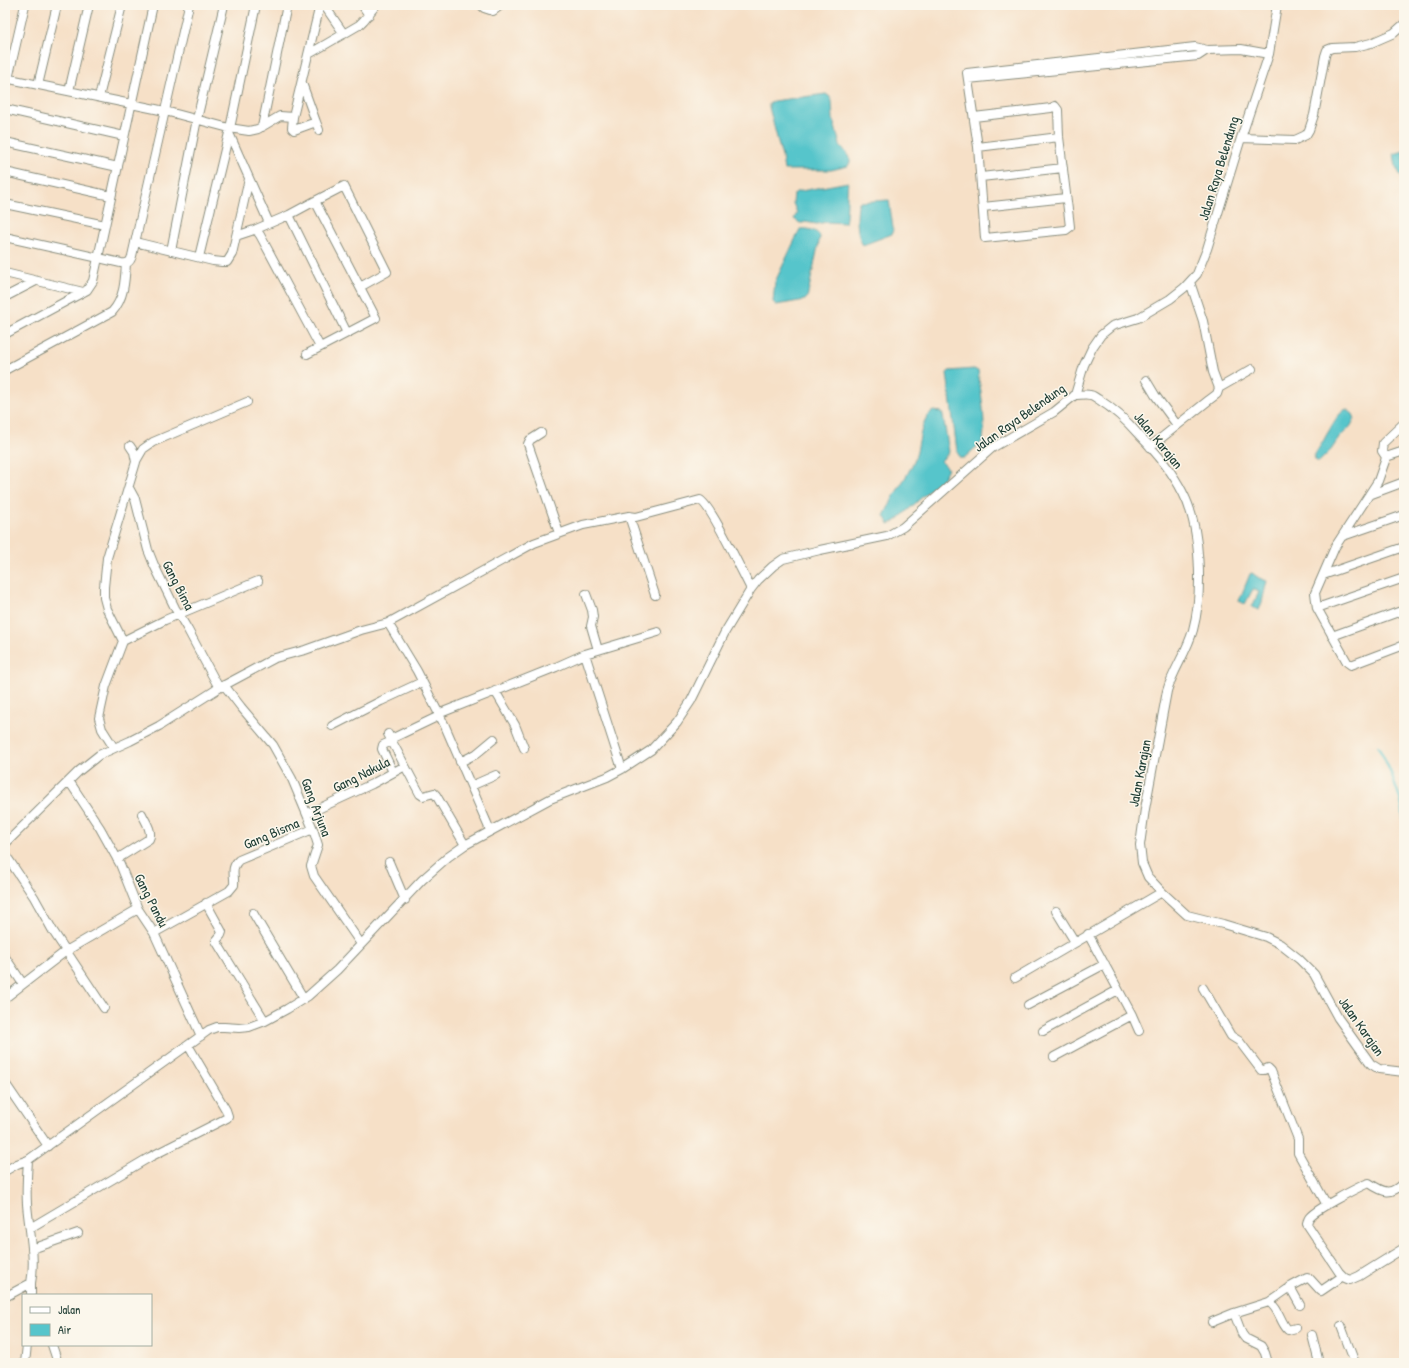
<svg xmlns="http://www.w3.org/2000/svg" width="1409" height="1368" font-family="'Patrick Hand',sans-serif">
<style>
.water{fill:#57c5cb;stroke:#3b8180}
.lines{fill:none;stroke-linecap:round;stroke-linejoin:round}
.stream{stroke:#57c5cb;stroke-width:2.5}
.minor-casing{stroke:#8a8e7e;stroke-width:10}
.minor{stroke:#fff;stroke-width:8}
.labels{text-anchor:middle;dominant-baseline:central;stroke-width:3;stroke-linejoin:round;paint-order:stroke}
.street-label{font-size:14px;fill:#1f3d34;stroke:#fbf7ec}
</style>
<rect width="100%" height="100%" fill="#fbf7ec"/>
<filter id="ink" filterUnits="userSpaceOnUse"><feTurbulence type="fractalNoise" baseFrequency=".025" numOctaves="2"/><feDisplacementMap in="SourceGraphic" scale="8" xChannelSelector="R" yChannelSelector="G"/><feConvolveMatrix kernelMatrix="1 2 1 2 8 2 1 2 1" color-interpolation-filters="sRGB"/></filter>
<filter id="wash" filterUnits="userSpaceOnUse"><feTurbulence type="fractalNoise" baseFrequency=".012" numOctaves="4" result="noise"/><feDisplacementMap in="SourceGraphic" scale="16" xChannelSelector="R" yChannelSelector="G"/><feGaussianBlur stdDeviation="0.9" result="paint"/><feColorMatrix in="noise" values="0 0 0 0 0 0 0 0 0 0 0 0 0 0 0 0 0 1.4 0 .05"/><feComposite in="paint" operator="in"/></filter>
<g filter="url(#wash)">
<rect width="100%" height="100%" fill="#f6e0c7"/>
<path class="water" d="M826 94 830 97 832 101 833 119 840 145 850 157V162L848 166 831 170H784L782 157 769 107V104L773 101Z
M1404 151V182L1396 167 1394 154Z
M848 182C846 196 848 210 845 223L826 222 817 224 805 222 803 223H800L794 219 797 213 793 203 794 194 796 192Z
M889 200 893 228 892 234 863 245C856 237 856 212 859 202Z
M800 229C807 228 818 230 820 237L807 298 805 300 776 305 773 302 775 282Z
M974 369 978 371C981 394 986 418 983 441L964 458H960L957 451 947 373 949 371Z
M1346 409 1353 414 1355 419 1350 427 1339 438 1331 450 1319 462 1315 460 1314 456C1318 449 1323 442 1327 434 1333 425 1336 415 1346 409Z
M934 411 941 412 943 415 949 452 941 461 948 468 943 478 896 521 889 524 884 516C888 509 891 501 895 494 903 481 913 467 917 452 919 441 923 413 934 411Z
M1252 573 1259 578 1267 581 1262 602 1259 610 1252 607 1259 592 1253 589 1245 604 1239 601 1250 574Z"/>
<g class="lines">
<path class="stream" d="M1378 746C1387 762 1399 792 1403 810 1403 814 1403 819 1404 823"/>
</g>
</g>
<g filter="url(#ink)">
<g class="lines">
<g class="minor-casing">
<path id="minor" d="M324 5 344 34
M362 5 369 15
M481 5 484 8 493 11 501 5
M309 54 359 25 364 20 376 5
M5 78 165 111 229 128 249 131 258 129 280 116 293 117 320 5
M8 79 25 5
M968 79 1198 56 1207 50
M38 85 57 5
M69 91 89 5
M99 97 122 5
M5 109 124 136
M293 117 292 128 294 130 316 122 302 83
M974 117 1051 108 1055 106 1058 110 1059 137 1069 218 1070 227 1066 230 985 238 978 147 967 73 1195 47 1207 50 1241 49 1269 54
M316 122 319 130
M262 127 287 5
M229 133 269 223
M1241 138 1295 140 1306 135 1309 130 1314 115 1325 56 1327 50 1332 48 1355 47 1371 43 1394 33 1404 24
M5 142 118 167
M978 147 1059 137
M5 172 111 196
M981 177 1063 168
M315 201 344 186 387 272 360 287
M5 204 105 225
M983 207 1066 198
M289 215 347 333
M254 230 289 215 315 201 376 318 307 354
M236 236 254 230 257 231 260 235 320 347
M5 237 121 263C127 264 130 263 132 256L189 5
M135 242 213 261 222 262H227L232 254 249 179
M171 251 197 119 224 5
M199 257 229 133 256 5
M5 273 83 292
M5 297 36 281
M5 334 87 290 93 281 153 5
M5 370 112 312C124 299 125 281 126 263
M1146 380 1155 395 1177 425
M1219 388 1252 369
M1075 395C1080 395 1086 394 1090 395 1093 395 1096 398 1098 399 1114 409 1127 421 1139 435 1155 451 1173 473 1183 493 1201 527 1203 593 1193 630 1187 652 1173 670 1167 691L1145 809 1140 845 1142 863 1148 877 1162 892 1187 915 1223 924 1266 937 1280 944 1299 959 1314 974 1338 1018 1371 1064 1379 1069 1404 1072
M1404 423 1383 443 1382 451 1386 457 1385 461 1378 481 1335 547 1315 593 1317 608 1347 662 1351 665 1404 645
M541 433 530 440 528 444 559 533
M1150 447 1209 400 1217 394 1219 388 1213 372 1203 321 1190 282
M1386 457 1404 451
M136 461 143 449 153 442 247 402
M129 488 135 499 148 550 154 565 175 608 188 630 219 688
M1369 495 1404 482
M629 516 655 595
M1343 536 1404 515
M1323 575 1404 547
M586 594 592 610 593 617 591 626 598 650
M1317 608 1404 578
M388 623 417 671 445 726 490 830
M1332 636 1404 610
M123 641 107 609 104 598V587L107 558 136 462 134 452 130 446
M585 654 622 769
M224 685 241 707 273 745 292 779 313 829 318 845 311 866 314 876 361 944
M495 691 515 725 524 748
M438 714 556 667 585 654 658 632
M332 726 381 701 422 682
M388 734 420 794 423 796 434 793 436 795 465 845
M391 739 439 716
M392 741 383 745 382 749 393 772
M114 748 102 729 99 718 106 686 123 641 165 620 258 581
M460 762 476 754 494 739
M69 781 100 828 120 864 138 909 154 933 201 1036
M471 786 496 775
M307 814 372 784 405 766
M5 844 79 771 99 755 130 741 159 726 219 688 275 658 305 650 361 630 388 623 534 543 583 525 629 516 636 517 700 500C711 505 743 574 751 589
M5 854 34 897 53 931 104 1008
M117 859 149 839C153 831 145 821 142 814
M389 862 405 900
M206 903 222 932 221 935 216 941 265 1021
M1056 911 1075 942
M253 913 304 999
M154 933 229 891 234 885C235 875 230 868 239 860L313 829
M1088 934 1132 1015 1139 1031
M5 957 23 984
M1015 978 1162 892
M1203 988 1231 1036 1239 1041 1261 1070H1264L1268 1068 1271 1071 1298 1139V1153L1327 1205
M5 998 66 951 138 909
M1028 1005 1105 964
M1043 1031 1118 990
M1054 1057 1132 1015
M5 1083 48 1146
M5 1171 17 1164 28 1160
M1404 1182C1391 1196 1384 1193 1369 1183L1366 1184C1355 1189 1314 1210 1309 1218 1307 1221 1308 1222 1307 1224L1339 1272 1345 1278 1350 1280 1359 1276 1404 1248
M30 1228 150 1157 227 1118 228 1116 226 1110 188 1045
M32 1249 78 1233
M31 1283V1295
M1290 1287 1300 1305
M5 1297 31 1283C36 1257 29 1230 27 1204 26 1189 27 1175 28 1160L209 1030 217 1027H224L239 1028 249 1027 265 1021 287 1009 308 996 337 970 422 880 448 857 465 845 550 799 607 777 622 769 651 750 677 722 691 701 725 632 751 589 758 580 773 566 783 559 820 550 887 536 903 527 992 448 1054 412 1075 395 1084 365 1092 348 1101 335 1112 326 1138 318 1170 299 1184 288 1197 274 1207 249 1241 138 1269 54 1277 5
M1269 1302 1292 1286 1307 1278 1310 1279 1321 1291 1343 1276
M1234 1313 1242 1334 1245 1338 1261 1346 1265 1353 1268 1363
M1212 1322 1234 1313 1269 1302C1279 1308 1280 1322 1288 1330L1296 1328
M1341 1326 1355 1363
M1312 1335 1319 1363
M52 1345 58 1363
M25 1363 27 1345"/>
</g>
<use href="#minor" class="minor"/>
</g>
</g>
<g class="labels">
<g class="street-label">
<text transform="translate(1218 168) rotate(-73)">Jalan Raya Belendung</text>
<text transform="translate(1019 417) rotate(-35)">Jalan Raya Belendung</text>
<text transform="translate(1159 440) rotate(51)">Jalan Karajan</text>
<text transform="translate(179 585) rotate(63)">Gang Bima</text>
<text transform="translate(1139 773) rotate(-79)">Jalan Karajan</text>
<text transform="translate(361 774) rotate(-27)">Gang Nakula</text>
<text transform="translate(317 807) rotate(69)">Gang Arjuna</text>
<text transform="translate(271 833) rotate(-23)">Gang Bisma</text>
<text transform="translate(152 900) rotate(63)">Gang Pandu</text>
<text transform="translate(1362 1026) rotate(55)">Jalan Karajan</text>
</g>
</g>
<rect width="1409" height="1368" fill="none" stroke="#fbf7ec" stroke-width="20"/>
<rect x="22" y="1294" width="130" height="52" fill="#fbf7ec" stroke="#a3ada2"/>
<rect x="30" y="1307" width="20" height="6" fill="#ffffff" stroke="#a3ada2"/>
<text x="58" y="1314" font-size="12" fill="#1f3d34">Jalan</text>
<rect x="30" y="1324" width="20" height="12" fill="#57c5cb" stroke="#a3ada2"/>
<text x="58" y="1334" font-size="12" fill="#1f3d34">Air</text>
</svg>
